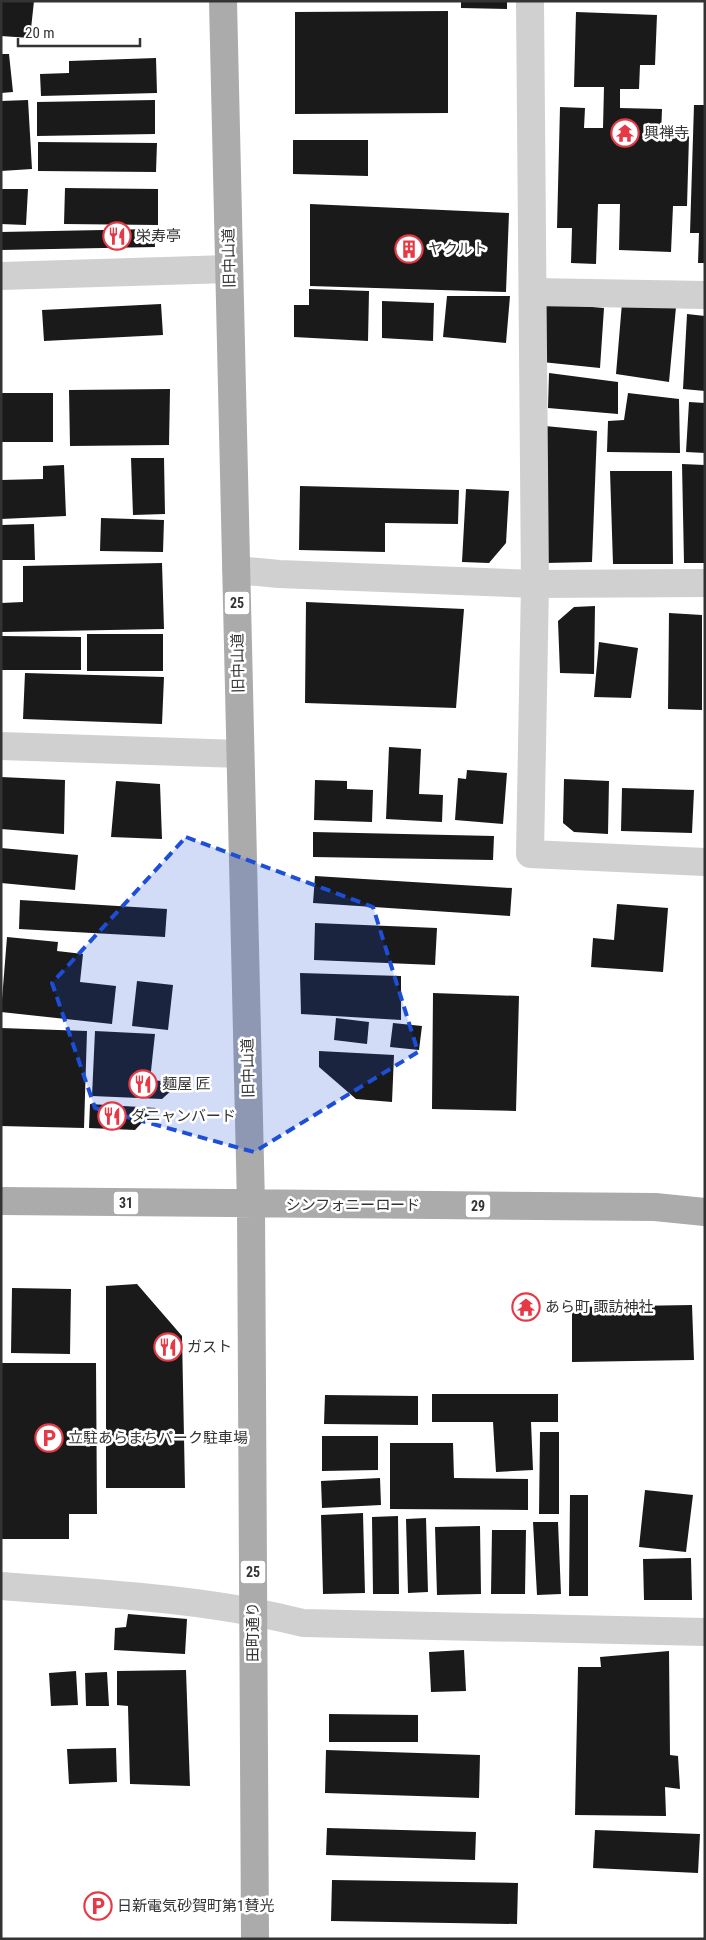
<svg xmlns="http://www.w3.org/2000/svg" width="706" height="1940" font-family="'Roboto Condensed','Noto Sans JP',sans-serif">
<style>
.building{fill:#1a1a1a}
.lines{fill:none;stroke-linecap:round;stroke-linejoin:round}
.minor{stroke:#d0d0d0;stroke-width:28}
.primary{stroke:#ababab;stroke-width:28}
.marked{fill:#1d4ed8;fill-opacity:0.2;stroke:#1d4ed8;stroke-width:4;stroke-dasharray:10 6;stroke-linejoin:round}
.labels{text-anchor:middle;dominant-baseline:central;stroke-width:5;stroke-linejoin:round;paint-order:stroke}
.shield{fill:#fff;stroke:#707070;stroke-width:1}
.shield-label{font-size:14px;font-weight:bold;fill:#333}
.poi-label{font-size:15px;fill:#333;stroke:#fff;text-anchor:start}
.street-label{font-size:15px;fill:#333;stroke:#fff}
</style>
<rect width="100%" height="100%" fill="#fff"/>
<path class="building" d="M1 1H34L30 38 1 36Z
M461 1H507V9L461 8Z
M448 11V113L295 114V12Z
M576 12 657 15 655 65H640L639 89H620V108L662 109 661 135 689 136 687 206H673L671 252 619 250 620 204H598L596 264 571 263 572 228H557L560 107 585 108 584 128H603L604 87H574Z
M1 54H9L13 92 1 93Z
M156 58 157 93 41 96 40 74 69 73V61Z
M28 100 32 169 1 171V101Z
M155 100V134L37 136V102Z
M694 105H705V263H698L699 233H690Z
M293 140H368V176L293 174Z
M38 142 157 143 156 172 38 171Z
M65 188 158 189V225L64 224Z
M1 189H28L26 225 1 224Z
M310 204 509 213 506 292 310 286Z
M154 229 155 247 1 250V232Z
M309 289 369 291 368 341 294 337V305H309Z
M447 296H510L506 343 443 337Z
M382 301 434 303 433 341 382 338Z
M546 303 604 308 600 368 542 362Z
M622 303 676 307 669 382 616 374Z
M161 304 163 335 44 341 42 310Z
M687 314 705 316V391L683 389Z
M549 373 618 382V414L548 408Z
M170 389 169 445 70 446 69 390Z
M1 393H53V442H1Z
M628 393 679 399 680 453 607 452 608 421 624 420Z
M689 402 705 403V453L686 452Z
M545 426 597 431 592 562 545 563Z
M131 458H164L165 514 133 515Z
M682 464 705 465V563H684Z
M64 465 66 516 1 519V480L43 479V466Z
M610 471H672L673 564H613Z
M300 486 459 490 458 524 385 523V552L299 550Z
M466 489 509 491 506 543 489 563 462 562Z
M101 518 164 520 163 552 100 551Z
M34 524 35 560H1V525Z
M162 563 164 629 1 632V603L23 602V566Z
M306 602 464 609 456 708 305 703Z
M595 606 594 674 560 673 558 621 574 607Z
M669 613 702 615V710L668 709Z
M87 634H163V671H87Z
M1 636 81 637V670H1Z
M599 642 638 648 631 698 594 697Z
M25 673 164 677 162 724 23 719Z
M389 747 421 749 419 794 443 795 442 822 386 819Z
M467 770 507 773 503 824 455 820 458 778 466 779Z
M1 777 65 780 64 834 1 829Z
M564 779 609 781 608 834 574 832 563 823Z
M315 780 347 781V789L373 790 372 822 314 820Z
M116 781 160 784 162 839 111 837Z
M622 788 694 790 692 833 621 831Z
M313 832 494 836 493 860 313 857Z
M1 848 78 855 75 890 1 883Z
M315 876 512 888 510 916 313 903Z
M20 900 167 909 165 937 19 929Z
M617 904 668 908 663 972 591 967 593 938 614 940Z
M315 923 437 928 435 965 314 960Z
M7 937 58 942 57 951 83 954 80 982 116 986 112 1024 1 1012Z
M300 973 401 976V1020L301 1014Z
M137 981 173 985 168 1030 132 1026Z
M433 993 519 996 516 1111 432 1109Z
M336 1018 369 1022 367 1044 334 1040Z
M393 1023 422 1026 419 1050 390 1047Z
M1 1028 87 1031 84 1128 1 1126Z
M95 1031 155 1034 150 1080 174 1082 173 1089 162 1099 92 1096Z
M319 1051 394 1055 392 1102 356 1099 319 1067Z
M90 1104 156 1108 135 1130 89 1128Z
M137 1284 182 1336 185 1488H106V1286Z
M12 1288 71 1289 70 1354 11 1353Z
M692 1305 694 1360 572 1362V1307Z
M1 1363H96L97 1514H69V1539H1Z
M432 1394H558V1422H531L533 1470 496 1472 493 1422H432Z
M325 1395 418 1396V1425L324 1424Z
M540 1432H559V1514H539Z
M322 1436H378V1470L322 1471Z
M390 1443H453L454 1478 528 1479V1510L390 1509Z
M380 1478 381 1505 322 1508 321 1481Z
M645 1490 693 1495 686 1552 639 1547Z
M570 1495H588V1596H569Z
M363 1513 365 1593 323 1594 321 1515Z
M398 1516 399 1594H373L372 1517Z
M426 1518 428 1592 408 1593 406 1519Z
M533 1522H558L561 1594 537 1595Z
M480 1526 481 1594 437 1595 435 1527Z
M492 1530H526L525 1594H491Z
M691 1558 692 1600H644L643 1559Z
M128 1614 187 1619 185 1654 114 1650 115 1628 126 1627Z
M464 1650 466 1691 431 1692 429 1652Z
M669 1651 670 1755 678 1756 680 1789 665 1787 666 1816 575 1815 578 1667H601L600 1657Z
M186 1670 190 1786 130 1784 128 1706 117 1705V1671Z
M76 1671 78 1705 51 1706 49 1673Z
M107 1672 109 1706H86L85 1673Z
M329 1714 418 1715V1742H329Z
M116 1748 117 1782 69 1784 67 1749Z
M326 1750 480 1755 479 1798 325 1793Z
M327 1828 476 1832 475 1860 326 1855Z
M595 1830 700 1834 698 1873 593 1868Z
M332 1880 518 1883 517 1924 331 1921Z"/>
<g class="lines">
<path class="minor" d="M530 1 535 584 530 854 705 862
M1 276 229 269
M533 292 705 295
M236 570 279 574 535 584 705 583
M1 746 240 754
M1 1586C103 1594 204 1598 303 1623L705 1632"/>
<path class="primary" d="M223 1 251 1205 255 1939
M1 1201 655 1207 705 1212"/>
</g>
<path class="marked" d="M186 837 373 907 418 1052 254 1152 95 1108 52 983Z"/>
<defs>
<g id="temple-ring" transform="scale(1.4375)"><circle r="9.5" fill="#fff" stroke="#e63946" stroke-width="1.5"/><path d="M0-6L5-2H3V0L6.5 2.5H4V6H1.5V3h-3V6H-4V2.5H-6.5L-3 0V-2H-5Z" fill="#e63946"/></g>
<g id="restaurant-ring" transform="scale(1.4375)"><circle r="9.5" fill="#fff" stroke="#e63946" stroke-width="1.5"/><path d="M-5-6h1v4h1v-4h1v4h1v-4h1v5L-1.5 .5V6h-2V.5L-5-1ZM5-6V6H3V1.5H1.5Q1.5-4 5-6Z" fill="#e63946"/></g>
<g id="building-ring" transform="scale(1.4375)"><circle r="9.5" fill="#fff" stroke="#e63946" stroke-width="1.5"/><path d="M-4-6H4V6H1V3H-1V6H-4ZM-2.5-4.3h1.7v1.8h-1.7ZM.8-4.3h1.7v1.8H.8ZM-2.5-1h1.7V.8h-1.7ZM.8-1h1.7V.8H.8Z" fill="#e63946"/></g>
<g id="parking-ring" transform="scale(1.4375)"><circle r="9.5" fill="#fff" stroke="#e63946" stroke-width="1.5"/><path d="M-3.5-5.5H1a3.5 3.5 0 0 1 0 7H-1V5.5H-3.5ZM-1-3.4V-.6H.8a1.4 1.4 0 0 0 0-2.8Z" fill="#e63946"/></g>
</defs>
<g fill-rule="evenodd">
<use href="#temple-ring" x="625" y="133"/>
<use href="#restaurant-ring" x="117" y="236"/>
<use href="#building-ring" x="409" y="249"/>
<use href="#restaurant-ring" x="143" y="1084"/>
<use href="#restaurant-ring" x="112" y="1116"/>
<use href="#temple-ring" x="526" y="1307"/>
<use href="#restaurant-ring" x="168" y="1347"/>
<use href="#parking-ring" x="49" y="1438"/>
<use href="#parking-ring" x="98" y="1906"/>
</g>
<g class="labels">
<g class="shield">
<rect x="224.5" y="591.5" width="25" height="23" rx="4"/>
<rect x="113.5" y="1191.5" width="25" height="23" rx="4"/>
<rect x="465.5" y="1194.5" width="25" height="23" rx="4"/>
<rect x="240.5" y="1560.5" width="25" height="23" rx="4"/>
</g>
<g class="shield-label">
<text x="237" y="603">25</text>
<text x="126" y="1203">31</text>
<text x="478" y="1206">29</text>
<text x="253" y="1572">25</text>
</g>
<g class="poi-label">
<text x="644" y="133">興禅寺</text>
<text x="136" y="236">栄寿亭</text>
<text x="428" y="249">ヤクルト</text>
<text x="162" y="1084">麺屋 匠</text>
<text x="131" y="1116">ダニャンバード</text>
<text x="545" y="1307">あら町 諏訪神社</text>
<text x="187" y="1347">ガスト</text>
<text x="68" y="1438">立駐あらまちパーク駐車場</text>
<text x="117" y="1906">日新電気砂賀町第1賛光</text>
</g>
<g class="street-label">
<text transform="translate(229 258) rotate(-91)">旧中山道</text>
<text transform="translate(238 663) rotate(-91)">旧中山道</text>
<text transform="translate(248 1068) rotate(-91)">旧中山道</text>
<text x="353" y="1205">シンフォニーロード</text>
<text transform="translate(253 1632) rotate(-90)">田町通り</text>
</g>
</g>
<rect width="706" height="1940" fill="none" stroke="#333333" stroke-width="5"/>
<path d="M18 38v8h122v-8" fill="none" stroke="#333333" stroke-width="2.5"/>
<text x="25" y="38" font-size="15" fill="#333333" stroke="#ffffff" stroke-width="4" paint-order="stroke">20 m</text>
</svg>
